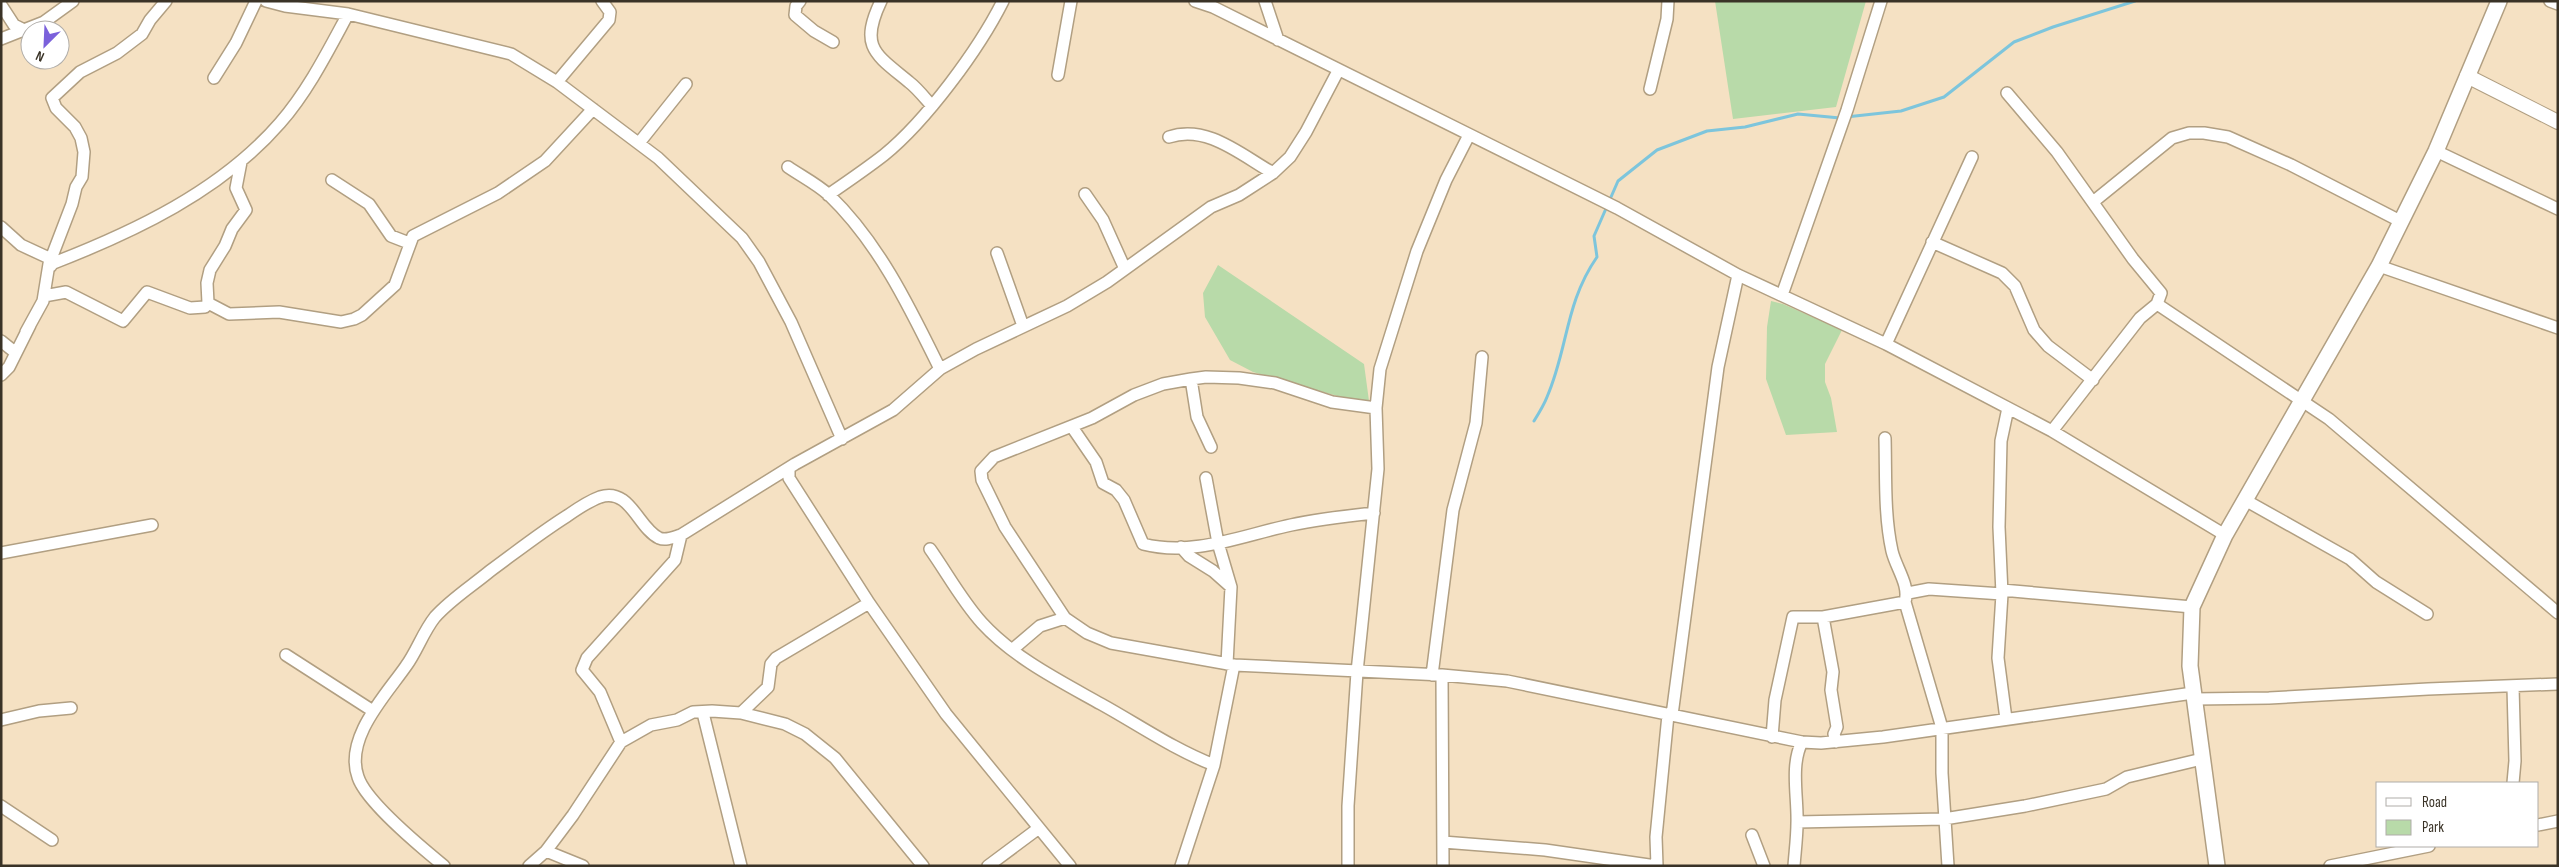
<svg xmlns="http://www.w3.org/2000/svg" width="2559" height="867" font-family="'Sofia Sans Condensed',sans-serif">
<style>
.green{fill:#b8daa9}
.lines{fill:none;stroke-linecap:round;stroke-linejoin:round}
.stream{stroke:#7dc5dc;stroke-width:3}
.minor-casing{stroke:#b19f82;stroke-width:14}
.tertiary-casing{stroke:#b19f82;stroke-width:16}
.secondary-casing{stroke:#b19f82;stroke-width:18}
.minor{stroke:#fff;stroke-width:11}
.tertiary{stroke:#fff;stroke-width:14}
.secondary{stroke:#fff;stroke-width:15}
</style>
<rect width="100%" height="100%" fill="#f5e1c3"/>
<path class="green" d="M1715 1H1866L1836 107 1733 119Z
M1218 265 1364 364 1369 401 1341 397 1253 372 1230 360 1205 317 1203 293Z
M1771 301 1783 304 1842 330 1825 364V382L1831 398 1837 432 1786 435 1766 379 1767 327Z"/>
<g class="lines">
<path class="stream" d="M1846 117 1901 111 1944 97 2014 42 2053 27 2135 1
M1534 421C1539 413 1544 405 1547 397 1568 349 1565 303 1597 257L1594 236 1618 181 1657 150 1707 131 1745 127 1798 114 1840 118"/>
<g class="minor-casing">
<path id="minor" d="M266 1 285 6 348 14 511 54 557 82 658 158 742 238 759 262 791 322 842 439
M800 1 796 6 795 15 814 31 833 42
M881 1C859 47 875 54 909 82 917 88 924 97 931 105
M1195 1 1213 7 1617 208 1738 275 1886 344 2052 431 2225 535
M1265 1 1278 40
M2550 1 2558 4
M1 5 14 25 24 30
M1 39 44 22 73 1
M1058 75 1071 1
M214 78 236 43 256 1
M557 82 609 20 610 12 602 1
M1650 89 1667 19 1668 1
M2007 93 2057 152 2133 259 2161 293 2157 304 2140 318 2052 431
M1169 137C1207 124 1241 155 1273 173
M639 143 686 84
M2436 151 2558 209
M788 167C801 176 817 184 829 195 879 243 910 308 940 369
M332 180 369 204 391 236 409 243
M1085 194 1103 220 1125 269
M828 195C847 182 866 169 884 155 926 121 979 49 1003 1
M2093 202 2172 138 2189 133H2204L2228 137 2291 165 2402 222
M1 227 21 245 49 258 51 266
M1932 242 2002 273 2015 286 2034 330 2048 346 2093 380
M997 253 1023 326
M51 264C134 232 221 191 280 123 308 91 328 51 348 14
M2379 266 2558 328
M1782 295 1847 110 1881 1
M44 296 66 292 123 321 147 292 190 308 205 307 208 303 207 283 210 270 225 246 232 229 246 210 236 188 241 162
M208 303 229 314 279 312 341 322 354 319 362 315 395 285 413 236 498 193 545 161 593 109
M2157 304 2329 419 2558 613
M26 332 43 301 49 264 72 204 76 187 82 177 84 152 81 138 75 127 56 108 52 98 80 72 117 53 142 34 150 20 166 1
M1 341 16 353
M1886 344 1972 157
M1 375 9 367 30 325
M1191 379 1197 417 1211 447
M1376 408 1332 402 1275 383 1239 378 1206 377 1191 379 1163 384 1134 395 1092 418 994 457 981 471 982 480 1005 527 1065 618 1087 633 1111 643 1234 665 1442 675 1507 681 1802 742 1821 743 1883 737 2193 693
M1072 427 1096 462 1103 483 1116 490 1124 500 1143 544C1193 557 1243 535 1291 525 1318 519 1346 516 1374 513
M1885 438C1886 475 1884 515 1892 551 1896 568 1910 585 1905 602L1942 728V773L1948 866
M789 469V478L869 603 946 714 1070 866
M1206 478 1218 543 1231 587 1227 664
M2245 500 2350 559 2376 582 2427 614
M1181 547 1189 556 1213 571 1231 587
M930 549C947 573 962 601 982 623 1014 658 1060 681 1101 704 1139 725 1173 749 1214 765
M1 553 152 525
M2002 590 2192 607
M1908 593 1929 589 2002 594
M1823 617 1833 672 1831 690 1837 727 1834 734 1836 742
M1013 649 1040 626 1065 618
M286 655 373 711
M1432 675 1453 510 1476 423 1482 357
M1442 675 1443 866
M2513 687 2515 761 2513 783
M2195 699 2269 698 2428 689 2558 684
M703 713 741 866
M741 713 768 687 771 664 776 658 869 603
M1672 715 1718 367 1738 275
M2006 719 1998 658 2002 594 1999 527 2001 441 2008 408
M1 720 39 711 71 708
M1772 737 1775 700 1793 617H1823L1905 602
M621 742 600 692 582 670 587 658 675 560 681 535
M1 806 52 840
M1797 822 1944 819 2025 806 2106 789 2127 777 2202 759
M2538 825 2558 821
M1752 835 1764 866
M1443 842 1545 850 1656 866
M546 851 583 866
M444 866C422 848 366 802 358 777 344 738 386 695 406 666 417 651 423 632 435 617 451 599 472 586 490 571 516 552 540 533 567 516 577 509 589 501 600 497 630 487 638 528 659 538 666 541 674 537 681 535L795 464 893 410 940 369 976 349 1067 306 1107 282 1211 207 1239 195 1273 173 1290 157 1306 132 1338 71
M529 866 546 851 573 815 621 742 651 725 677 720 693 712 712 711 741 713 785 724 805 734 835 758 923 866
M988 866 1039 828
M1181 866 1214 765 1234 665
M1348 866V806L1357 672 1378 469 1376 408 1380 369 1417 251 1446 180 1469 135
M1657 866 1656 837 1668 715
M1794 866C1795 852 1797 837 1797 823 1798 798 1790 765 1802 742
M2330 866 2429 846"/>
</g>
<g class="tertiary-casing">
<path id="tertiary" d="M2467 76 2558 122"/>
</g>
<g class="secondary-casing">
<path id="secondary" d="M2217 866 2190 666 2192 607 2225 535 2379 266 2436 151 2499 1"/>
</g>
<use href="#minor" class="minor"/>
<use href="#tertiary" class="tertiary"/>
<use href="#secondary" class="secondary"/>
</g>
<rect width="2559" height="867" fill="none" stroke="#3a3327" stroke-width="5"/>
<rect x="2376" y="782" width="162" height="65" fill="#ffffff" stroke="#b0ada9"/>
<rect x="2386" y="798" width="25" height="8" fill="#ffffff" stroke="#b0ada9"/>
<text x="2422" y="807" font-size="15" fill="#3a3327">Road</text>
<rect x="2386" y="820" width="25" height="15" fill="#b8daa9" stroke="#b0ada9"/>
<text x="2422" y="832" font-size="15" fill="#3a3327">Park</text>
<g transform="translate(45 45) rotate(204)"><circle r="24" fill="#ffffff" stroke="#b0ada9"/>
<path d="M0-4L9 19L0 12L-9 19Z" fill="#7b61db"/>
<text y="-8" font-size="14" font-weight="bold" text-anchor="middle" fill="#3a3327">N</text>
</g>
</svg>
